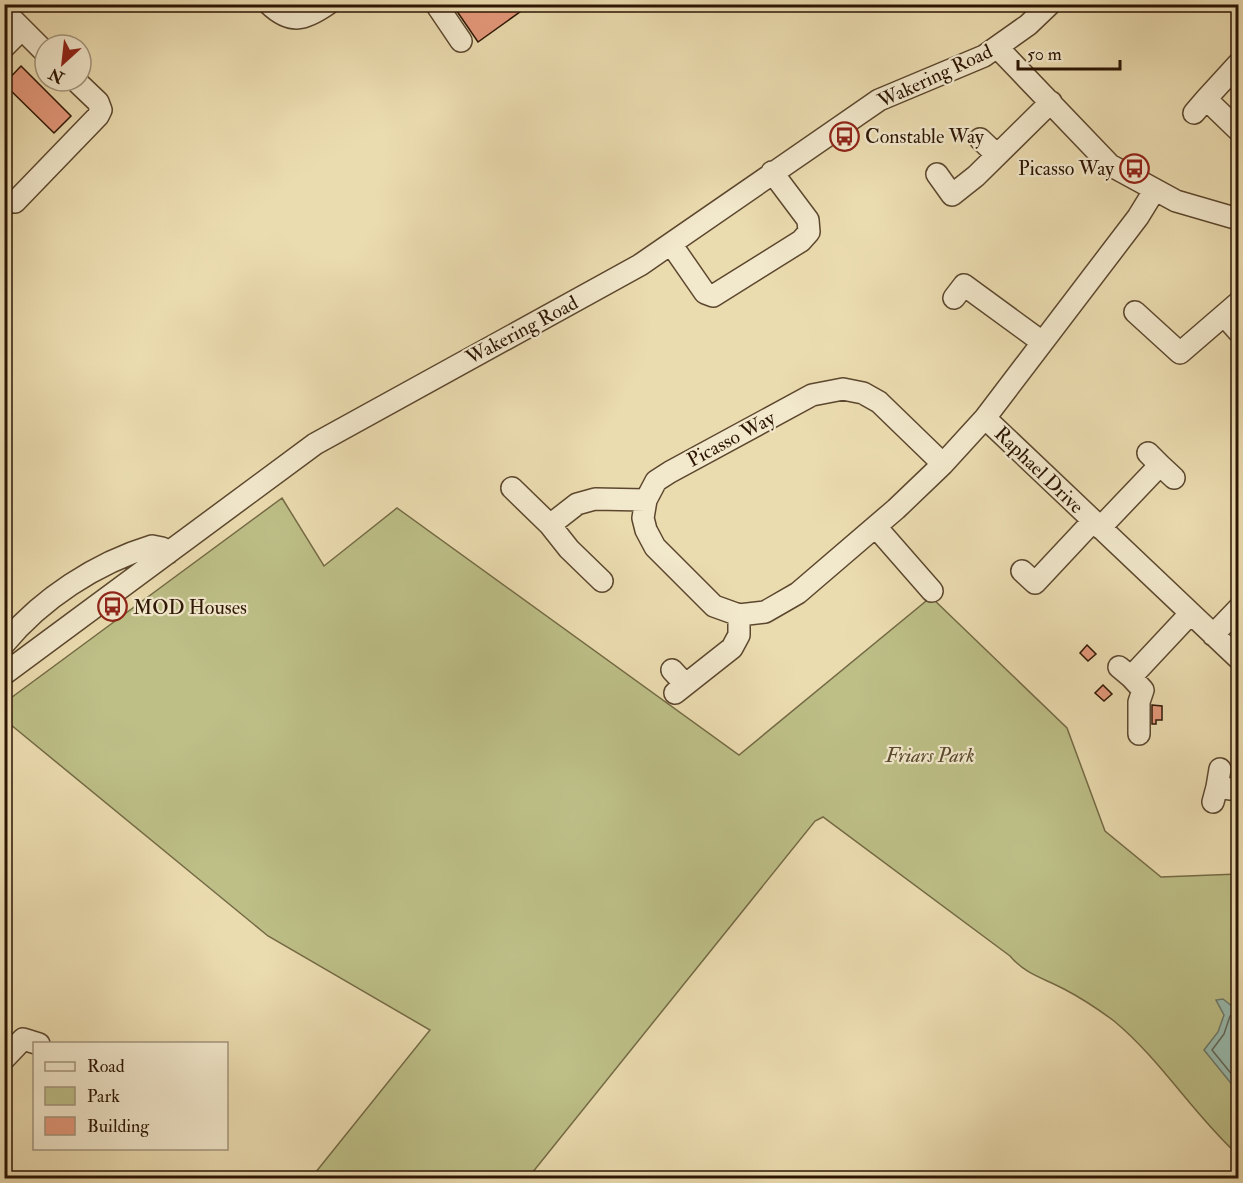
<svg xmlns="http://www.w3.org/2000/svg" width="1243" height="1183" viewBox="0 0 1243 1183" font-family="'IM FELL Double Pica',serif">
<rect width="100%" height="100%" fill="#ebdcb0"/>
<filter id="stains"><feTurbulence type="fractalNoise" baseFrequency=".00333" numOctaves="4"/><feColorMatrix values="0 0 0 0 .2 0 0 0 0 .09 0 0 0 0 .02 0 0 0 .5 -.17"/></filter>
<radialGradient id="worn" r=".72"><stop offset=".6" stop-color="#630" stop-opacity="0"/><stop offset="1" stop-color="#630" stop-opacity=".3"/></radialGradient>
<path fill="#bdbf87" stroke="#746a45" stroke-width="1.5" d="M282 498 324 566 397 508 739 755 931 597 1067 728 1105 831 1161 877 1238 874V1155C1193 1114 1161 1060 1114 1021 1098 1009 1081 998 1064 989 1043 978 1025 974 1010 956L823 817 815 821 528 1178H311L430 1030 268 936 5 720 4 703Z"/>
<path fill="#98bbaf" stroke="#6d796a" stroke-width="1.5" d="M1223 999 1238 1011V1092L1204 1050 1218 1032 1224 1015 1216 1000Z"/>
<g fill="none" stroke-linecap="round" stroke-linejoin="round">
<path stroke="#626859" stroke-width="1.5" d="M1238 1015 1230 1016 1224 1034 1212 1050 1238 1082"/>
</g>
<path fill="#e5997c" stroke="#2c1503" stroke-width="1.5" d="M452 4H531L478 42Z
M21 66 71 116 54 133 4 84Z
M1087 645 1096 654 1088 661 1080 653Z
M1103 685 1112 694 1104 701 1095 693Z
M1152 705 1162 706V720H1156V724H1152Z"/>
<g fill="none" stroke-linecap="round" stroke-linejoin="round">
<defs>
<path id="minor" d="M269 4C291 25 305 20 328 4
M436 4 461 41
M4 11 45 52
M4 47 22 29
M997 47 1110 165 1176 201 1238 219
M1238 64 1206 99 1238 130
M1194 113 1206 99
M980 139 997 155
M937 174 952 195 976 176 1051 102
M15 202 98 116 101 110 98 102 76 81
M671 244 705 293 713 296 801 241 809 232 808 220 772 172
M954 298 964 285 1042 342
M1135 312 1180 353 1238 303
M1224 315 1238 331
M985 418 1238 658
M1160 465 1174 478
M512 488 550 525 577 504 595 499 646 500 643 518 646 530 655 547 714 606 739 615
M646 500 656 481 670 472 812 395 843 389 863 393 879 402 943 464
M550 525 569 549 602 581
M876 527 932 591
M1100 528 1160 465 1148 453
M1022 571 1035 583 1093 521
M1213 635 1238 609
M4 644C41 599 96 563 152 546L162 548 168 553
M1119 667 1131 677 1190 614
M672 670 685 684
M4 674 315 444 640 265 879 100 984 56 1028 25 1050 4
M1131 677 1143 690 1139 702V734
M675 693 732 648 739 635V615L765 612 798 593 896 509 943 464 985 418 1138 217 1154 191
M1217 787 1220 769
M1213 802 1217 787 1238 790
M4 1059 23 1039 39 1044"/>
</defs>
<use href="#minor" stroke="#5c472e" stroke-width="24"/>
<use href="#minor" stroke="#f2e8cc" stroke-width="21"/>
</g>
<defs>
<symbol id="bus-ring" viewBox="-11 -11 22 22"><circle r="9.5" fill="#f2e8cc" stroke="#8f2418" stroke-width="1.5"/><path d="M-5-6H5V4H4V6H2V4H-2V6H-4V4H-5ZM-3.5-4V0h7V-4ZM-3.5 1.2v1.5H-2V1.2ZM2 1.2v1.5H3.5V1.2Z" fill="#8f2418"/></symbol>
</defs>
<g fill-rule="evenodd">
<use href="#bus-ring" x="828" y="120" width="33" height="33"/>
<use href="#bus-ring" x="1118" y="152" width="33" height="33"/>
<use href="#bus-ring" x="96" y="590" width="33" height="33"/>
</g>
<g text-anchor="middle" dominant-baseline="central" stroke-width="4.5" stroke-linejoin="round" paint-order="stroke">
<g font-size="20" fill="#2c1503" stroke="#f2e8cc">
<text transform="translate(935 76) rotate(-25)">Wakering Road</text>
<text transform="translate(522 330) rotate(-28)">Wakering Road</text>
<text transform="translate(731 439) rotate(-28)">Picasso Way</text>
<text transform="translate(1039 470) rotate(44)">Raphael Drive</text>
</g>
<g font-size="20" fill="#2c1503" stroke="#f2e8cc" text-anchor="start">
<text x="865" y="136">Constable Way</text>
<text x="1114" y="168" text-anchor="end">Picasso Way</text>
<text x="133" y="607">MOD Houses</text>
</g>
<g font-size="20" font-style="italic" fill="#58482b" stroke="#f2e8cc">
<text x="930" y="755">Friars Park</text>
</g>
</g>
<rect width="1243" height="1183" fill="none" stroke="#ebdcb0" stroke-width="24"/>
<rect x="6" y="6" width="1231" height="1171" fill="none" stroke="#2c1503" stroke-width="3"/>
<rect x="12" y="12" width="1219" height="1159" fill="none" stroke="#2c1503" stroke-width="1.5"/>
<rect x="33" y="1042" width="195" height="108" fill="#f2e8cc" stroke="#a3947c" stroke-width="1.5"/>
<rect x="45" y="1062" width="30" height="9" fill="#f2e8cc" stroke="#a3947c" stroke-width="1.5"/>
<text x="87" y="1072" font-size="18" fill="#2c1503">Road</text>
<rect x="45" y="1087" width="30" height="18" fill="#bdbf87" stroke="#a3947c" stroke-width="1.5"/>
<text x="87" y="1102" font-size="18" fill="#2c1503">Park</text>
<rect x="45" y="1117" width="30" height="18" fill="#e5997c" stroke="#a3947c" stroke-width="1.5"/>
<text x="87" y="1132" font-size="18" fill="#2c1503">Building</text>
<g transform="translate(63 63) rotate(207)"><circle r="28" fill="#f2e8cc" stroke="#a3947c" stroke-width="1.5"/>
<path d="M0-4.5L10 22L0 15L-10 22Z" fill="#8f2418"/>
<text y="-9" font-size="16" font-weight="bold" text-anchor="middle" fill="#2c1503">N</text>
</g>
<path d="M1018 60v9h102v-9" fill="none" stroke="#2c1503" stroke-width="3"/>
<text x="1027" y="60" font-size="18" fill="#2c1503" stroke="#f2e8cc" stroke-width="4.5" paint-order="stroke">50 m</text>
<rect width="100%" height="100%" filter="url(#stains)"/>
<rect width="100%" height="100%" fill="url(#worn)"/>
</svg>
